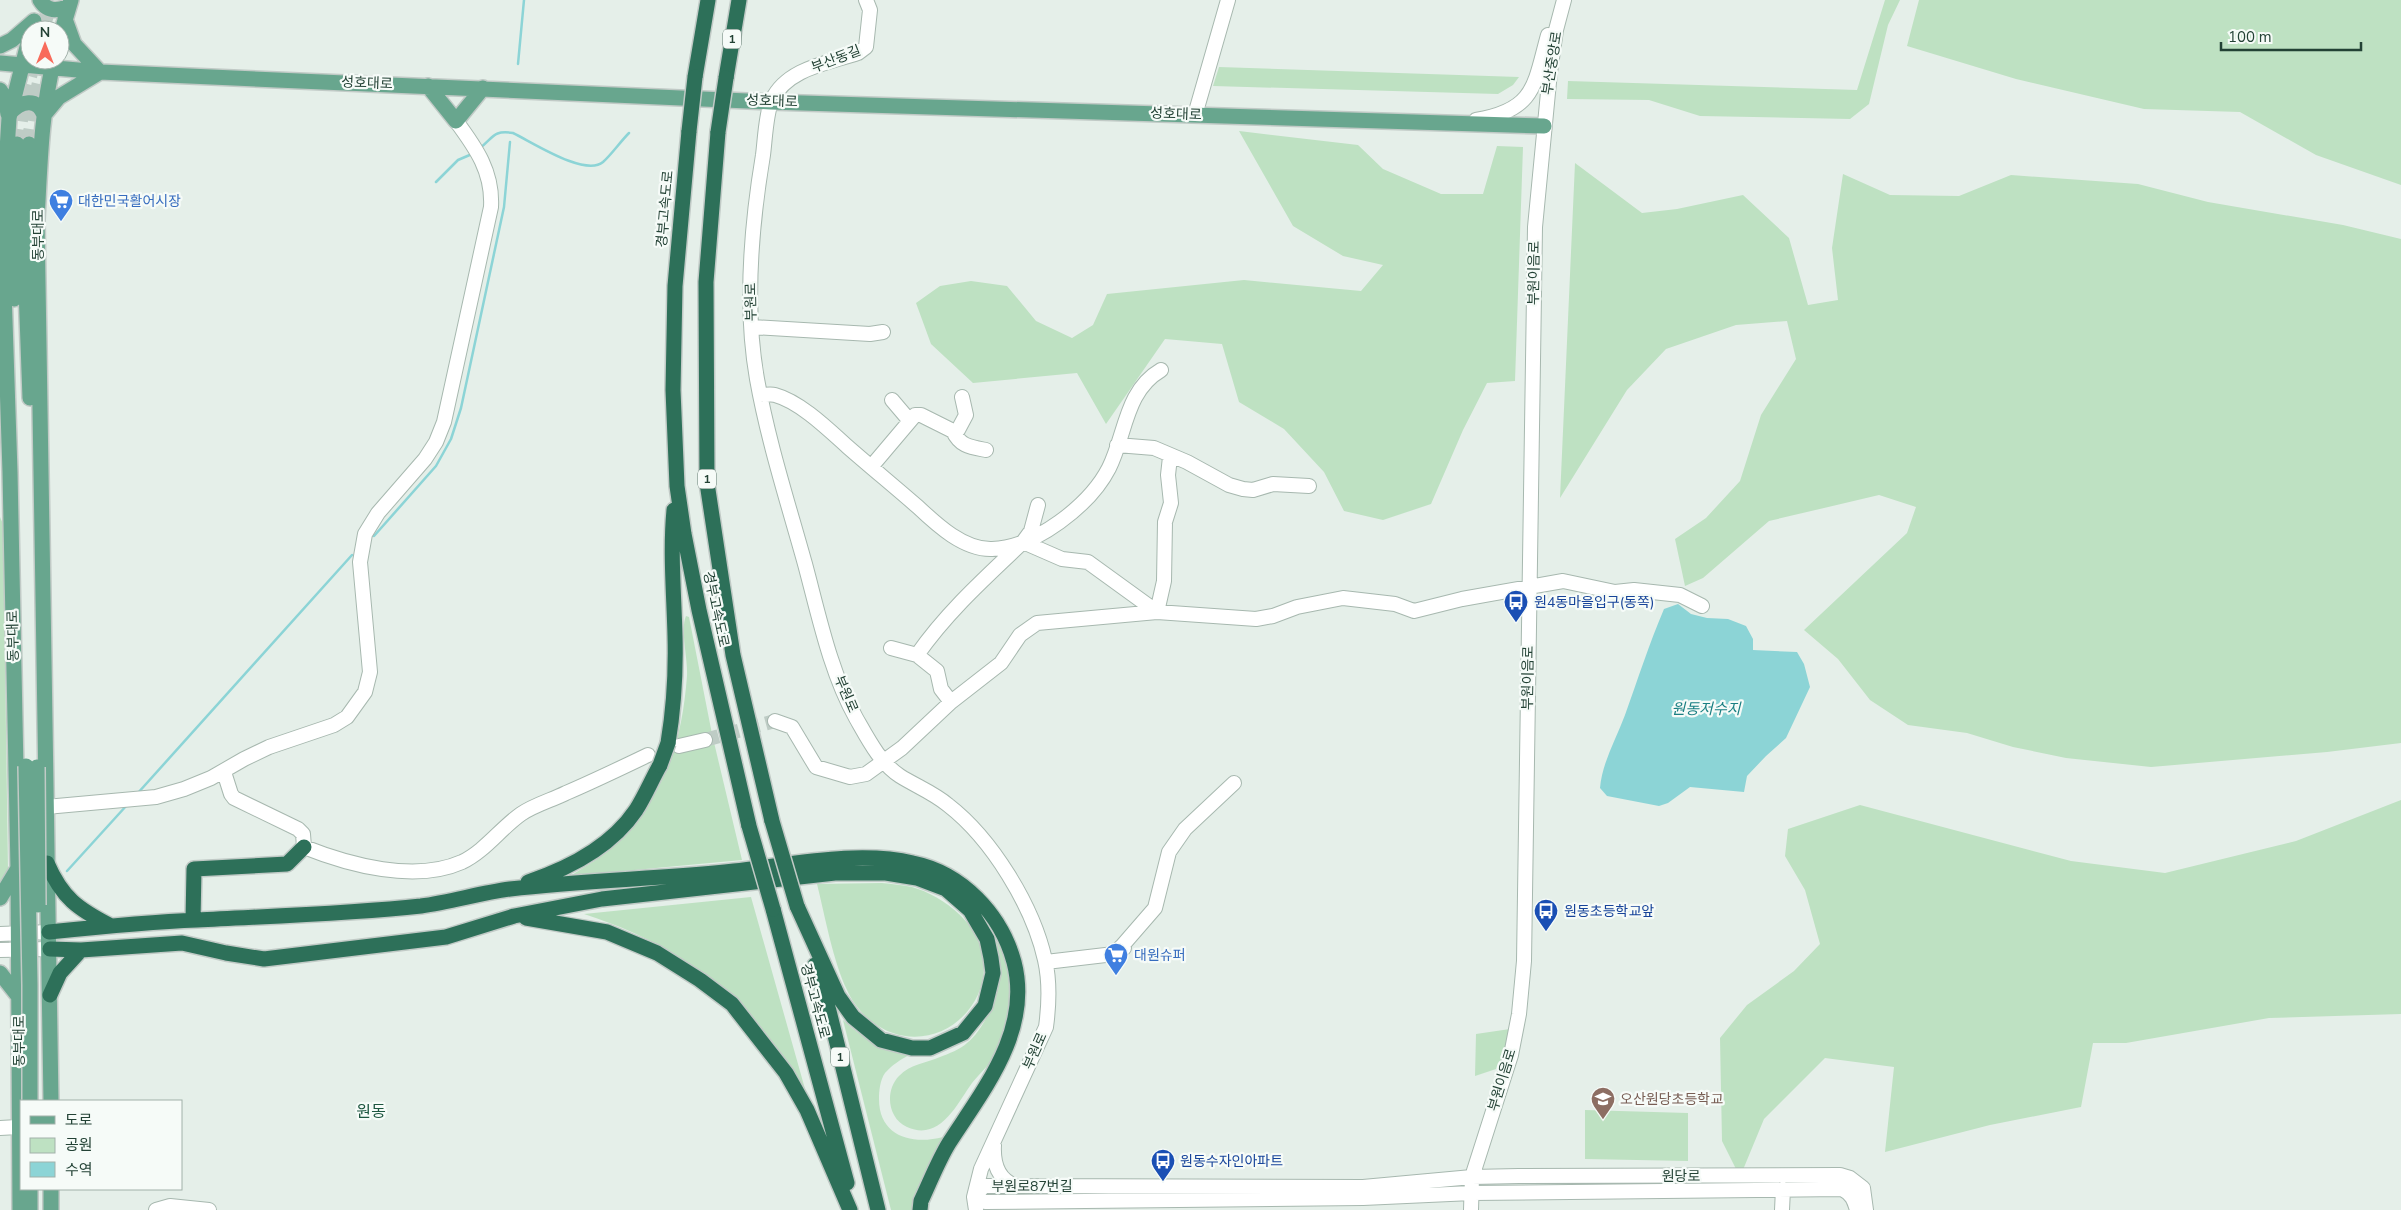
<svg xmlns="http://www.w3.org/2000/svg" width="2401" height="1210" viewBox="0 0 2401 1210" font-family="'Nunito Sans','Noto Sans KR',sans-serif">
<rect width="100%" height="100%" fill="#e5efe9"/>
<path fill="#bee1c2" d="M1885 0H1900L1888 25 1869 104 1850 119 1700 116 1649 100 1567 99 1568 81 1857 90Z
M1919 0H2401V185L2316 155 2240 112 2144 109 2016 79 1907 46Z
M1219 67 1519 77 1513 85 1498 94 1213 86Z
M1239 131 1358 145 1383 169 1441 194H1483L1497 146 1523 147 1515 381 1487 383 1463 430 1431 504 1383 520 1344 511 1324 472 1284 429 1239 402 1222 344 1165 339 1106 424 1077 373 973 383 931 344 916 303 940 286 971 281 1007 286 1036 321 1072 338 1093 325 1107 294 1244 280 1361 291 1383 265 1343 256 1293 226Z
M1575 163 1642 213 1677 209 1743 195 1789 238 1808 305 1838 300 1832 248 1843 174 1890 195 1959 196 2011 175 2138 184 2208 202 2343 225 2401 239V743L2327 752 2151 767 2066 758 2013 747 1967 733 1908 725 1870 700 1838 659 1804 630 1907 533 1916 507 1879 495 1769 521 1703 578 1685 586 1675 539 1706 518 1740 481 1761 415 1796 359 1787 321 1736 325 1666 349 1627 390 1560 498Z
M0 517 3 524 8 869 0 884Z
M686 616 689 617 712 734 742 860 570 876C586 866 606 855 619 841 666 791 682 742 687 676 688 659 680 630 686 616Z
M2401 800V1014L2269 1018 2126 1043H2093L2081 1107 1990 1125 1885 1152 1894 1067 1825 1058 1764 1119 1740 1177 1722 1141 1720 1038 1747 1005 1794 971 1820 944 1805 890 1785 856 1788 829 1860 805 2071 861 2165 873 2296 841Z
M882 883C892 884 903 885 912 887 944 896 983 926 984 963 986 1011 939 1049 893 1033 874 1027 855 1009 847 990 833 961 825 916 817 884Z
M751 897 807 1096C752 1001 689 948 584 914Z
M995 942 1000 943C1009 963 1014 984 1010 1006 1007 1020 1003 1036 998 1050 993 1062 980 1073 972 1083 957 1104 940 1142 907 1127 887 1118 885 1090 899 1076 910 1064 927 1063 940 1057 948 1054 961 1049 967 1043 984 1029 996 1001 999 979 1001 968 997 953 995 942Z
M843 1020C863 1039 883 1049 909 1055 900 1060 892 1065 885 1073 880 1080 879 1091 879 1099 879 1137 913 1145 943 1137L918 1187 913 1210H891Z
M1510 1029 1506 1053 1496 1069 1475 1076 1476 1034Z
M1585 1110 1688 1113V1161L1585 1159Z"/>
<path fill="#8cd4d6" d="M1678 604 1691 614 1707 618 1728 619 1746 626 1753 639V650L1797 652 1804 664 1810 687 1786 738 1766 756 1747 776 1744 792 1690 787 1668 803 1659 806 1607 796 1600 788C1602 763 1616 739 1625 715 1638 679 1649 644 1664 609Z"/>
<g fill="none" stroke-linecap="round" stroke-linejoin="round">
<path stroke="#8cd4d6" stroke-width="2.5" d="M518 64 524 0
M480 148C494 137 493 130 513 133 532 142 585 177 603 162 612 154 620 142 629 133
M436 182 458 160 472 154
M374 536 436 466 451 439 461 408 504 207 510 142
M137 794 352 555
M67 871 127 805"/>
<path stroke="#beccc5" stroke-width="14" stroke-dasharray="14 7" stroke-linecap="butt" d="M705 740 775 721"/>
<path stroke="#beccc5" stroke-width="15" stroke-dasharray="15 8" stroke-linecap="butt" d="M42 30 51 0
M17 144 24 97 34 60
M29 144 35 101 45 60"/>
<defs>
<path id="minor" d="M866 0 870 10 866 47 858 53C829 63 787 68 772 100 766 112 765 140 763 155 751 227 744 306 757 379 768 441 788 503 805 564 819 616 830 671 856 718 868 739 880 763 900 776 916 786 934 793 948 805 992 839 1033 906 1045 960 1050 982 1049 1005 1046 1027L981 1169 974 1197 976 1210
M1195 115 1228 0
M1476 120C1535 110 1534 86 1548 35
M752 327 870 334 883 332
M760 395C765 395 771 394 775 395 801 402 830 431 849 448 872 468 895 487 918 507 937 525 964 550 992 549 1035 548 1090 505 1109 468 1126 434 1125 391 1161 370
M892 400 909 420
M953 431C960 446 970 447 986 450
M1117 445 1154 448 1187 462 1229 485 1243 489 1253 490 1273 484 1309 486
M871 467 915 415H921L953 431 958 430 966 415 962 397
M1023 542 1062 559 1088 562 1157 612 1164 581 1165 522 1171 503 1168 475 1170 457
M891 648 917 655 937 671 941 689 951 702
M917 655C947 612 985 578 1023 542L1031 531 1038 505
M775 721 792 727 816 767 850 777 866 774 902 748 951 702 1001 663 1020 635 1037 623 1157 612 1256 619 1273 616 1297 607 1343 598 1395 604 1414 611 1462 599 1563 581 1615 592 1634 590 1680 595 1702 606
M679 746 705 740
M224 772 231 794 234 798 298 829 303 834 304 847C349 865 415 883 462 862 485 851 501 828 521 814 534 805 552 800 566 793 594 781 621 768 648 755
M46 807 156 797 184 789 211 778 244 759 269 747 334 725 347 717 365 692 370 672 360 562 365 534 378 513 425 459 436 442 444 422 491 207C493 172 476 148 456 121
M0 934 49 932
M1122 946 1155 908 1169 852 1185 829 1234 783
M0 950 50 949
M1046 962 1114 954 1122 946 1124 948
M0 1128 18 1127
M994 1145C993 1163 998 1180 1016 1186
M974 1197 984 1186 1363 1187 1472 1177 1519 1176 1840 1175 1850 1178 1863 1188 1866 1210
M974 1197 985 1202 1363 1198 1472 1193 1842 1189C1852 1194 1854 1200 1857 1210
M156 1210 170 1206 209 1210
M1471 1210 1472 1177 1511 1055 1519 1014 1524 961 1535 227 1550 72 1556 30 1564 0
M1782 1210 1783 1189"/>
<path id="major" d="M40 0C47 12 58 11 69 6
M63 27 71 0
M0 46 12 40 34 21
M0 63 100 72 771 102 1544 126
M428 86 456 121 483 88
M0 90 5 98 8 114
M10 113C21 101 37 97 44 115L59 97 100 72 74 44 65 19
M29 144 24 234 30 398
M14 299 13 206 17 144
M0 898 17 870
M0 973 19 997
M51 1101 37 220C40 166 41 112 54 60
M20 1210 18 869 10 472 2 230 9 118 30 35
M30 1210V1189
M51 1210V1189"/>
<path id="highway" d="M695 77 708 0
M726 78 739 0
M689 131 675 286 673 390 677 486 684 534 699 610 749 826
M718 132 706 282 707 483 733 655 772 821
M668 743C674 707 676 672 675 636 674 594 670 552 674 510
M47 863C62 898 78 909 111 926
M528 882C570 868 611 847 636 810 645 796 652 779 660 765
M773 909 847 1183
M526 918 607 932 657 953 700 980 732 1004 786 1073 807 1110 850 1210
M193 920 194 869 287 864 304 847
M49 932C98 927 147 922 197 920 272 916 347 914 421 906 451 902 480 893 510 889 584 880 660 879 734 871 791 865 857 850 913 863 962 873 1001 914 1014 962 1032 1031 983 1090 949 1143 938 1161 930 1182 921 1201L920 1210
M50 949 81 950 182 943 226 953 264 959 446 937 514 916 602 899 835 873H886L917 878 946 889 970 910 987 939 991 958 993 973 985 1006 963 1033 930 1048H912L881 1040 853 1017 838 996 797 906
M815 965 829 1011 878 1210
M50 995 60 973 81 950"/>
</defs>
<use href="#minor" stroke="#a7b8af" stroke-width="16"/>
<use href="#major" stroke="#c1cac6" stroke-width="18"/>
<use href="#highway" stroke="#c1cac6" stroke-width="18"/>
<use href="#minor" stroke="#fff" stroke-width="14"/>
<use href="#major" stroke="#68a68e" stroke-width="15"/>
<use href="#highway" stroke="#2d7059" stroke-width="15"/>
<defs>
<path id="major-bridge" d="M26 766 30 985V1101
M37 767 38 905"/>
<path id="highway-bridge" d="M689 131 695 77
M718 132 726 78
M660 765 668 743
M772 821 797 906
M749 826 773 909"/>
</defs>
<use href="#major-bridge" stroke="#c1cac6" stroke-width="18" stroke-linecap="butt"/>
<use href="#highway-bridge" stroke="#c1cac6" stroke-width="18" stroke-linecap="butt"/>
<use href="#major-bridge" stroke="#68a68e" stroke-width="15"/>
<use href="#highway-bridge" stroke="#2d7059" stroke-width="15"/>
</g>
<defs>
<symbol id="supermarket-pin" viewBox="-11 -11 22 30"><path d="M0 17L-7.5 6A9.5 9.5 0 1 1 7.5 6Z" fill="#3f7fe0" stroke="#f6fbf8"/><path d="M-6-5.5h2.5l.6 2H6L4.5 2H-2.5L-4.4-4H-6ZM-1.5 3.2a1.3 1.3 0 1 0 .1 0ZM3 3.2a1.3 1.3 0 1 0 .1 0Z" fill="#fff"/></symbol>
<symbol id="bus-pin" viewBox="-11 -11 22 30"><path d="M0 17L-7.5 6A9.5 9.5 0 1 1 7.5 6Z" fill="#1a4fb4" stroke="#f6fbf8"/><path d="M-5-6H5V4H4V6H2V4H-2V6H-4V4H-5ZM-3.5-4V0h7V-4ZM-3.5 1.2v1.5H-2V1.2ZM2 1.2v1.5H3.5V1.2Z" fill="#fff"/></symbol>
<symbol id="school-pin" viewBox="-11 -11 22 30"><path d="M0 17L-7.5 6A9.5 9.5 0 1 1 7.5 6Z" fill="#8d6e63" stroke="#f6fbf8"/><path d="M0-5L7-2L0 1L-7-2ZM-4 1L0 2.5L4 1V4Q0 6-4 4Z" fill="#fff"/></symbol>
</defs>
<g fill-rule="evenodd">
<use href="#supermarket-pin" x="47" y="187" width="28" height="38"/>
<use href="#bus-pin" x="1502" y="588" width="28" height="38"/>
<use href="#bus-pin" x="1532" y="897" width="28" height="38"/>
<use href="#supermarket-pin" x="1102" y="941" width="28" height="38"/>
<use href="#school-pin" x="1589" y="1085" width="28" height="38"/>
<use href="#bus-pin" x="1149" y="1147" width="28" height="38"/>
</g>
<g text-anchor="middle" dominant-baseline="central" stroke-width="4.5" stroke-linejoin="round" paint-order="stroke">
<g fill="#f6fbf8" stroke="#627a70" stroke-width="1">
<rect x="723" y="29.5" width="18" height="19" rx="4"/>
<rect x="698" y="469.5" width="18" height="19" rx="4"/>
<rect x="831" y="1047.5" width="18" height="19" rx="4"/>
</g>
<g font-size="12" font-weight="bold" fill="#234235">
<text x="732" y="39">1</text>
<text x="707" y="479">1</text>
<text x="840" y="1057">1</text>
</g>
<g font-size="14" fill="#234235" stroke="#f6fbf8">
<text transform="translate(836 59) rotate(-21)">부산동길</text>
<text transform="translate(1552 63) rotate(-81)">부산중앙로</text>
<text transform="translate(367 83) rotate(2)">성호대로</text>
<text transform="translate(772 101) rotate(2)">성호대로</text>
<text transform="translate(1176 114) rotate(2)">성호대로</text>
<text transform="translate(665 209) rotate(-85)">경부고속도로</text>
<text transform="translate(38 235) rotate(-90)">동부대로</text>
<text transform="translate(1534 273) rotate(-89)">부원이음로</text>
<text transform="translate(751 302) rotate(-91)">부원로</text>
<text transform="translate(716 609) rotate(78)">경부고속도로</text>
<text transform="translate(13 636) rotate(-91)">동부대로</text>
<text transform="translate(1528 678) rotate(-89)">부원이음로</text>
<text transform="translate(846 694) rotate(67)">부원로</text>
<text transform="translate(815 1001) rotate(75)">경부고속도로</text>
<text transform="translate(19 1041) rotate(-90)">동부대로</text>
<text transform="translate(1035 1051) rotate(-66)">부원로</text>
<text transform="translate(1502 1080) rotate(-73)">부원이음로</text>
<text x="1681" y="1176">원당로</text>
<text x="1032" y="1186">부원로87번길</text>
</g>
<g font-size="14" fill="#366cbe" stroke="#f6fbf8" text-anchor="start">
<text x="78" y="201">대한민국활어시장</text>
<text x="1134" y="955">대원슈퍼</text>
</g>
<g font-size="14" fill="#164399" stroke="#f6fbf8" text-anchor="start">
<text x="1534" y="602">원4동마을입구(동쪽)</text>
<text x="1564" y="911">원동초등학교앞</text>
<text x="1180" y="1161">원동수자인아파트</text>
</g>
<g font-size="14" fill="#785e54" stroke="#f6fbf8" text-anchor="start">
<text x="1620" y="1099">오산원당초등학교</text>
</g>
<g font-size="15" font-style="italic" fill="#197f82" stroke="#f6fbf8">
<text x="1706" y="709">원동저수지</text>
</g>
<g font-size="16" fill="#1d5640" stroke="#f6fbf8">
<text x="371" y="1112">원동</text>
</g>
</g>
<rect x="20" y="1100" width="162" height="90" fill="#f6fbf8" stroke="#a2b1aa"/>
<rect x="30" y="1116" width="25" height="8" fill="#68a68e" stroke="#a2b1aa"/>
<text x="65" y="1125" font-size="15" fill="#234235">도로</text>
<rect x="30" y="1138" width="25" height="15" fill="#bee1c2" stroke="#a2b1aa"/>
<text x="65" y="1150" font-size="15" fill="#234235">공원</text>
<rect x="30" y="1162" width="25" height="15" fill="#8cd4d6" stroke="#a2b1aa"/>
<text x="65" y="1175" font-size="15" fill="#234235">수역</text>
<g transform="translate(45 45)"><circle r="24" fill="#f6fbf8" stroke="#a2b1aa"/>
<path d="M0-4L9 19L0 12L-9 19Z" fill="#f86b5b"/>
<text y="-8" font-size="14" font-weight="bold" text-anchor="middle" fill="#234235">N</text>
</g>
<path d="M2221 42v8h140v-8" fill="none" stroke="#234235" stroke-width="2.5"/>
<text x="2228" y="42" font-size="15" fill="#234235" stroke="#f6fbf8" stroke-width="4" paint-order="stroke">100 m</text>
</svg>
